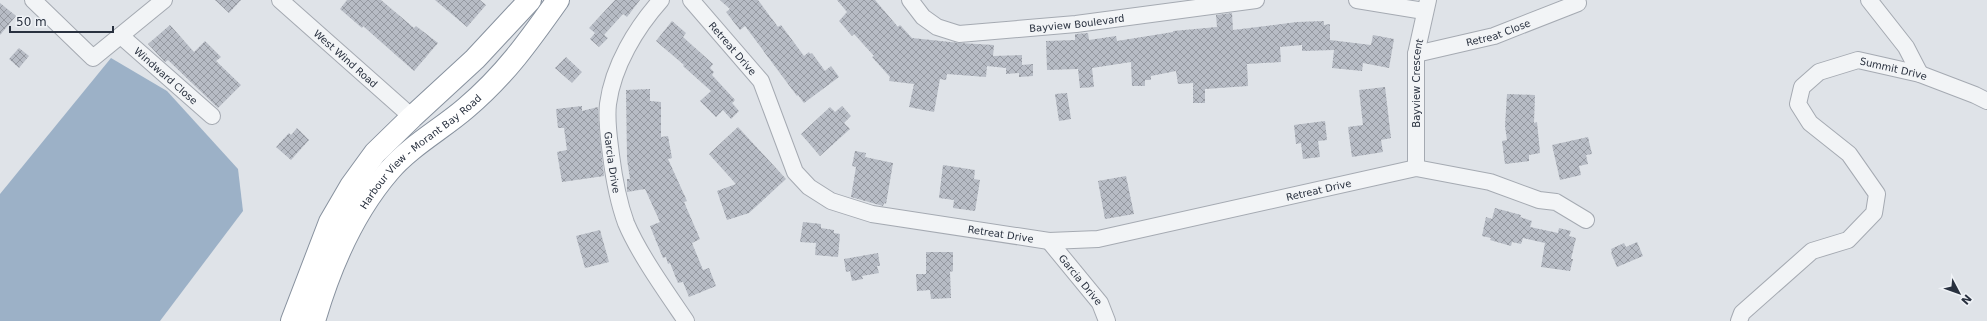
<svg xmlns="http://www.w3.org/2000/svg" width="1987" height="321" viewBox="0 0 1987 321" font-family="'DejaVu Sans',sans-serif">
<defs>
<pattern id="building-cross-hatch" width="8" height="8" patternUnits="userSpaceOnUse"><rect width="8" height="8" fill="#b7bcc5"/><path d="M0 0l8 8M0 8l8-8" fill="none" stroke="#9599a1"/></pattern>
</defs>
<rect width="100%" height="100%" fill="#dfe3e8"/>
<path fill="#9cb1c7" d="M111 58 167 91 238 169 243 211 160 321H0V194Z"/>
<path fill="url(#building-cross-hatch)" d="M215 0H241L229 13Z
M347 0H381L414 28 416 26 438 43 414 71 363 26 362 28 340 9Z
M435 0H480L486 5 467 27Z
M615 0H640L627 17 623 14 604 35 608 38 599 47 590 39 595 33 589 28Z
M720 0H758L778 27 781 25 804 56 809 52 810 54 812 53 825 71 831 66 839 77 804 103 798 95 797 96 745 26 740 30 726 12 730 9Z
M837 0H875L898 27 900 25 912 38 960 43 994 45 993 56 1022 55V65L1033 64V76L1019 77V73L1006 74V68L987 66 986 77 947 74 946 80 940 79 934 112 909 107 914 84 889 81 890 77 872 57 874 56 854 34 852 36 839 21 847 12Z
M0 3 16 16 0 35Z
M1232 13 1233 30 1297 22 1324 21V25L1330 24V40L1371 45 1373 35 1394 39 1389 68 1363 63 1362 71 1332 68 1334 50 1302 51V45L1280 47 1281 62 1247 64 1248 86 1205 89V103H1193V83L1178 84 1176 71 1151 76V80H1145V86H1132L1131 62 1092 68 1094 87 1080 88 1078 69 1047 70 1046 41 1075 40V34L1088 33 1089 40 1116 36 1117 41 1173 32V31L1217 27 1216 15Z
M672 21 686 33 683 37 713 64 710 68 714 72 712 75 735 100 732 103 739 111 731 119 723 110 716 117 700 101 711 91 683 66 684 65 656 41Z
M170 25 194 52 205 41 221 57 216 61 241 85 218 108 168 60 165 62 148 44Z
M19 48 29 56 19 68 9 59Z
M566 57 582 72 572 83 555 68Z
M1385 87 1391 138 1381 140 1383 152 1352 157 1348 127 1363 125 1359 90Z
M650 89V101L661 102V137L668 136 672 158 668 159 687 201 684 202 700 239 692 243 703 270 709 268 716 286 689 297 683 282 678 283 670 263 668 264 666 257 663 258 650 226 660 222 645 189 627 192V179H630L627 159 626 90Z
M1067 93 1071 119 1059 121 1055 94Z
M1507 94 1535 95 1534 123 1537 122 1540 153 1529 155V161L1505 164 1502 141 1507 140 1505 126Z
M582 106V111L598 107 599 130 604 176 562 182 557 152 567 150 564 128H558L556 109Z
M842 106 851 116 844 123 850 129 820 156 801 134 830 107 835 112Z
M1325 121 1327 140 1318 141 1320 157 1303 159 1301 143 1296 144 1294 125Z
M738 127 786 179 749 213 727 220 717 191 736 184 709 154Z
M297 128 309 140 291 160 276 147 289 133 291 135Z
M1588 137 1592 154 1586 155 1588 164 1579 166 1581 175 1560 180 1552 145Z
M855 151 866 153 865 157 893 163 886 204 884 203 883 206 851 197 856 167 852 166Z
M943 165 975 170 974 179 980 180 975 211 953 208 954 200 939 198Z
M1126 176 1134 214 1105 219 1098 181Z
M1495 208 1521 215 1520 217 1532 221 1530 227 1558 233 1559 228 1571 231 1569 236 1576 238 1571 259H1573L1570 271 1541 267 1545 243 1523 238 1521 244 1512 242 1511 246 1490 240 1491 238 1482 236 1486 217 1492 219Z
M803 222 821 224V228L834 230V233L840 234 838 257 815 255 816 243 800 242Z
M600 230 609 262 585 268 576 236Z
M1637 242 1643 256 1617 267 1611 253 1612 252 1611 249 1624 243 1626 247Z
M926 252H953V271L950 272 951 298 931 299 930 290 917 291 916 274H926Z
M878 253 880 266H877L879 273 862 276 863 279 852 281 850 271 846 272 844 259Z"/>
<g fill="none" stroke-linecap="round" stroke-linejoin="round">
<defs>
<g id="minor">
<path d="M33 0 93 58 164 0"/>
<path id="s1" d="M280 0 412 117"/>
<path id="s2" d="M661 0C636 28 613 66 608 104 606 121 609 138 611 155 614 179 618 201 626 223 639 254 667 293 686 321"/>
<path id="s3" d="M691 0 761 81 795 172 809 187 831 201 872 214 1049 241 1098 239 1416 168 1490 182 1539 200 1556 202 1586 220"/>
<path id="s4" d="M910 0 923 17 937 27 959 34 1076 24 1256 0"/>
<path d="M1357 0 1424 11"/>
<path d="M1869 0 1906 47 1920 74"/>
<path id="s5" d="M121 36 212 116"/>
<path id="s6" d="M1416 54 1494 36 1578 3"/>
<path id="s7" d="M1416 168V54L1428 0"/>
<path id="s8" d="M1049 241 1100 303 1107 321"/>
<path id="s9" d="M1739 321 1742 313 1812 251 1848 240 1874 213 1877 194 1849 154 1810 123 1798 104 1802 87 1819 72 1858 60 1920 74 1975 95 1987 101"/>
</g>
<g id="trunk">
<path d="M292 321 330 222 351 186 375 153 412 117 475 59 530 0"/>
<path id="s10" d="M314 321C330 266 352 214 389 171 409 147 443 128 466 108 505 75 529 41 558 0"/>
</g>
</defs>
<use href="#minor" stroke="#a5aab2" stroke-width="18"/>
<use href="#trunk" stroke="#87919e" stroke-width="24"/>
<use href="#minor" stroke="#f2f4f6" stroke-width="16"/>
<use href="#trunk" stroke="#fff" stroke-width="22"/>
</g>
<g text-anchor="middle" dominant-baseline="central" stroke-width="4" stroke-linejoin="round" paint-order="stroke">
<g font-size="10" fill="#29313f" stroke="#eff2f6">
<text stroke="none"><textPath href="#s4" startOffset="180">Bayview Boulevard</textPath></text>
<text stroke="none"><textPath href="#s6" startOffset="85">Retreat Close</textPath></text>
<text stroke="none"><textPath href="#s3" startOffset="64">Retreat Drive</textPath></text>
<text stroke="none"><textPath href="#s1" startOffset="88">West Wind Road</textPath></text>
<text stroke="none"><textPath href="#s9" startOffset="435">Summit Drive</textPath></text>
<text stroke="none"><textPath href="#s5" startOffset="60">Windward Close</textPath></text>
<text stroke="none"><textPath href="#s7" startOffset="85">Bayview Crescent</textPath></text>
<text stroke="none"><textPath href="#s10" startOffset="205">Harbour View - Morant Bay Road</textPath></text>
<text stroke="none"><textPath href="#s2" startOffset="177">Garcia Drive</textPath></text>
<text stroke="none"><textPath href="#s3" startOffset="748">Retreat Drive</textPath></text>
<text stroke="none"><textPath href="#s3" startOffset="424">Retreat Drive</textPath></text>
<text stroke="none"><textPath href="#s8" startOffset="50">Garcia Drive</textPath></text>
</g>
</g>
<g transform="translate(1959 293) rotate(131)" stroke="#eff2f6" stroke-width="3" paint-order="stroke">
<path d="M0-3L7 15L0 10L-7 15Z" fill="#29313f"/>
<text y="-6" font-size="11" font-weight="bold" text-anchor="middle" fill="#29313f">N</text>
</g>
<path d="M10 26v6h103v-6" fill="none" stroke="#29313f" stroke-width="2"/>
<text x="16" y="26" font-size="12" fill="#29313f" stroke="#eff2f6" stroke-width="3" paint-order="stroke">50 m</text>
</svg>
